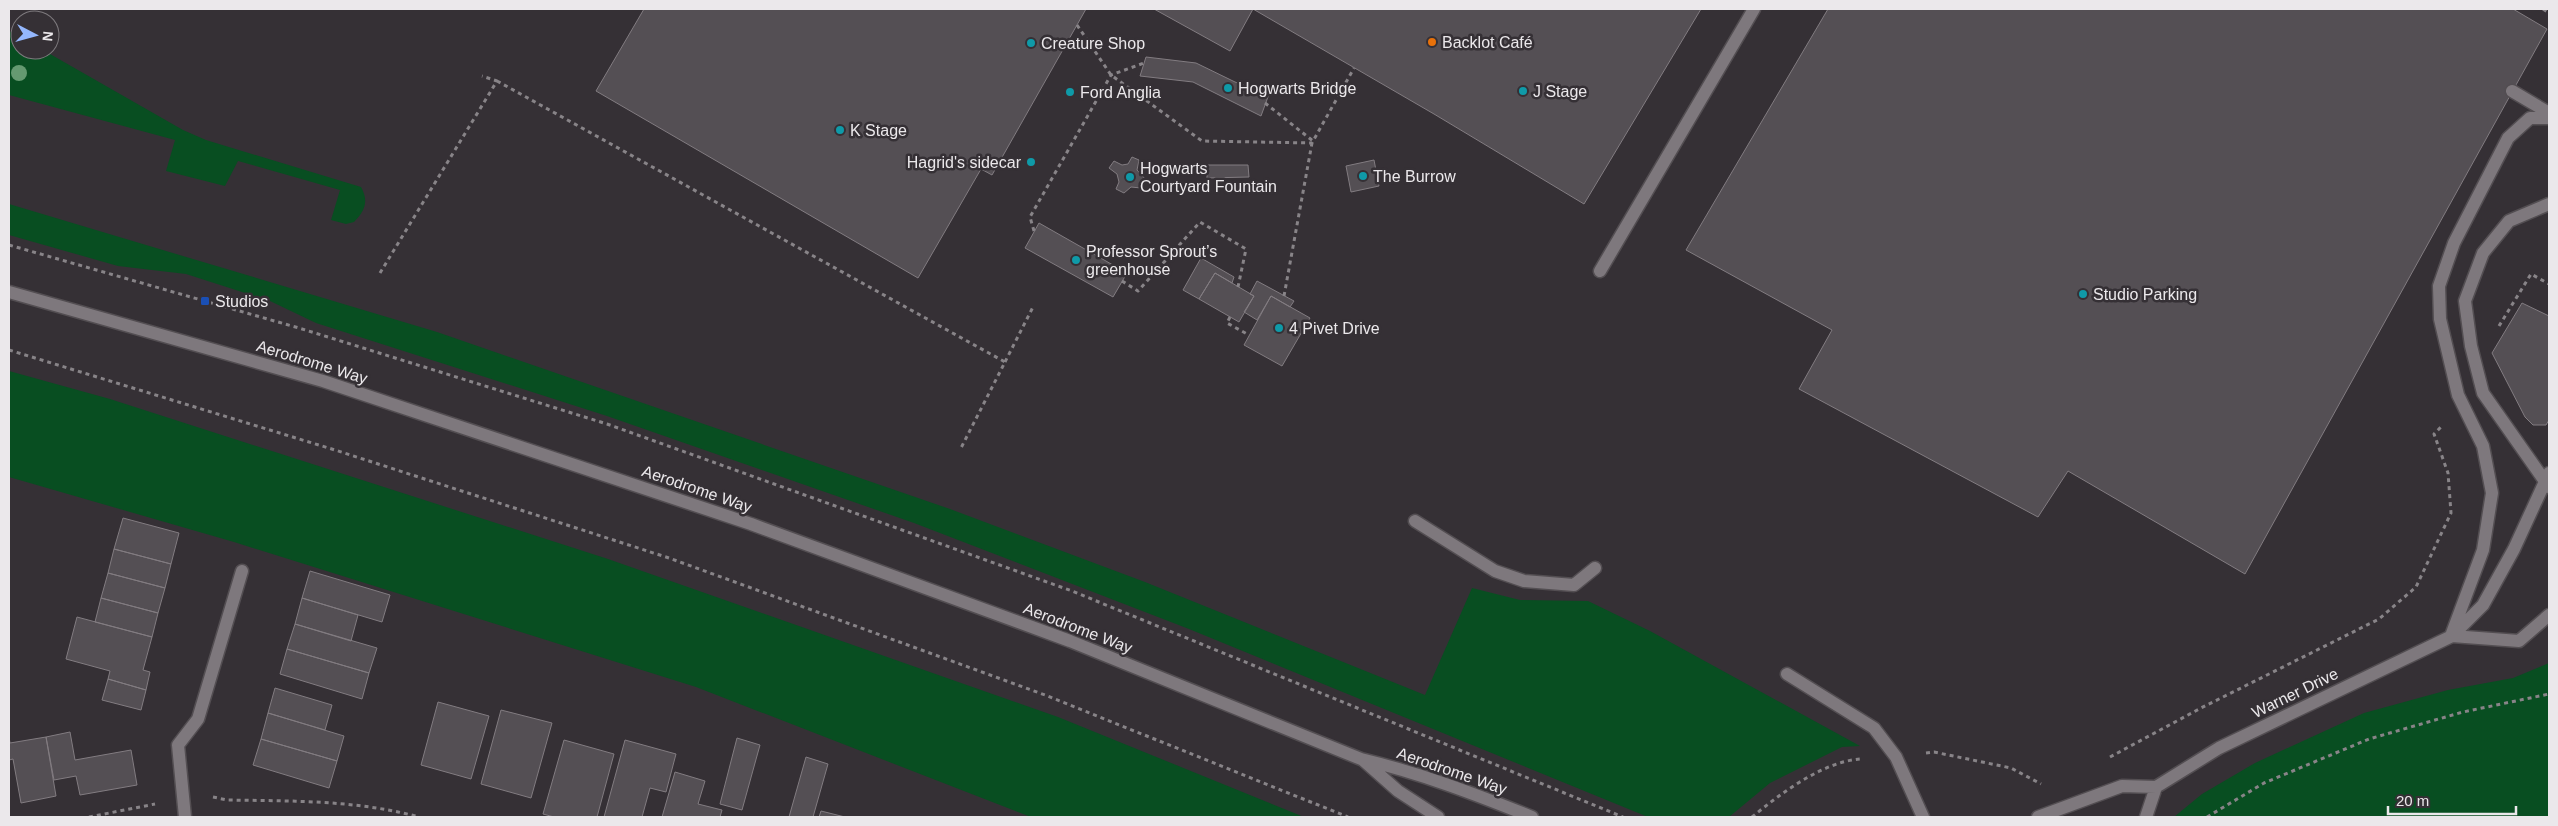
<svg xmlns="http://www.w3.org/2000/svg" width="2558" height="826" viewBox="0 0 2558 826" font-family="Helvetica,sans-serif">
<rect width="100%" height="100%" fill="#353035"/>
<path fill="#084e21" d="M9 31 20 37V50H43L183 130 206 140 361 187C369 201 365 211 354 222L346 224 331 220 340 190 238 161 225 186 166 171 175 140 9 95Z
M9 204 437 332 950 509 1145 582 1425 695 1472 588 1520 600 1588 601 1650 631 1860 746 1842 747 1770 783 1729 817H1648L1189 629 914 523 607 416 316 323 270 301 186 274 118 266 9 235Z
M9 371 110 399 608 559 1058 717 1304 817H1031L696 687 234 542 9 477Z
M2549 663V817H2174L2202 794 2255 763 2364 713 2448 690 2513 678Z"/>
<path fill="#544f54" stroke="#827c81" d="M644 9H1086L992 175 981 169 918 278 596 91Z
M1154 9H1253L1230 51Z
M1253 9H1701L1584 204 1434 114Z
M1828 9H2513L2547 29 2245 574 2068 471 2038 517 1799 389 1832 330 1686 250Z
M1146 57 1196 63 1235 82 1269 94 1261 116 1193 82 1140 76Z
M1132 157 1139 160 1137 170 1146 180 1141 188 1131 187 1124 193 1116 189 1119 182 1117 174 1109 168 1114 161 1122 165 1128 164Z
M1374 160 1379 186 1351 192 1346 166Z
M1207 165H1248L1249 177 1207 178Z
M1039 223 1127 273 1113 297 1025 248Z
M1201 258 1234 277 1232 283 1215 273 1199 299 1183 290Z
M1215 273 1254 296 1239 322 1199 299Z
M1257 281 1294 301 1290 307 1271 296 1257 320 1244 312 1254 296 1250 294Z
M1271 296 1310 318 1282 366 1244 345Z
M2522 303 2549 316V420L2546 425H2533L2525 417 2492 353Z
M123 518 179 533 171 564 114 549Z
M114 549 171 564 165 588 108 573Z
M310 571 390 595 382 622 302 598Z
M108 573 165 588 158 613 101 598Z
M101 598 158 613 152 637 95 622Z
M302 598 358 615 351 641 295 624Z
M77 617 152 637 143 670 150 672 146 690 108 679 110 671 66 659Z
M295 624 377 648 369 673 287 649Z
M287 649 369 673 362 699 280 674Z
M108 679 146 690 141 710 102 700Z
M275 688 332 705 325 730 268 713Z
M438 702 489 716 471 779 421 765Z
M501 710 552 723 531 798 481 784Z
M268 713 344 736 337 761 261 739Z
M70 732 75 760 131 750 137 785 80 795 76 776 54 780 46 737Z
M9 737 10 743 46 737 56 796 21 803 13 759 9 760Z
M737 738 760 745 742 810 720 804Z
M261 739 337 761 329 788 253 765Z
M564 740 614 754 597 817H554L543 814Z
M625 740 676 754 666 792 650 788 642 817H604Z
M806 757 828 764 813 817H789Z
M675 772 705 781 698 804 722 810 720 817H662Z
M821 811 845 817H819Z"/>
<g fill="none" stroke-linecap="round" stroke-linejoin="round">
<defs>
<path id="service" d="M2512 91 2549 113
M1600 271 1754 9
M2549 487 2483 393 2471 346 2465 301 2483 253 2509 221 2549 204
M1415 521 1495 571 1524 581 1574 585 1595 568
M2452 633 2483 550 2492 493 2483 446 2458 395 2440 319 2439 286 2454 243 2508 138 2530 118H2549
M2452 636 2519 641 2549 615
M1787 674 1874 728 1896 757 1923 817
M185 817 178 745 198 719 242 571
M2038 817 2122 786 2156 787 2219 748 2452 636 2483 605 2514 549 2549 473
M2146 817 2156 787"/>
<path id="tertiary" d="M9 292 323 381 751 524 1070 641 1361 759C1420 773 1475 794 1532 817
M1363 760 1398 791 1438 817"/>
</defs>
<use href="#service" stroke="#534e52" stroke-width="15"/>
<use href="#tertiary" stroke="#534e52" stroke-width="15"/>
<path stroke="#888488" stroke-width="3" stroke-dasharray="4 4" stroke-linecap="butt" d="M2543 9 2549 13
M1077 25 1111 75 1202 141 1312 143 1354 68
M497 81 1005 362 961 448
M1265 103 1313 141
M1034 231 1030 217 1111 75 1144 63
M9 245 299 328 607 424 1072 591 1623 817
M380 273 497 81 482 76
M1122 281 1138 291 1200 222 1246 249 1238 287
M1284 296 1312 143
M1230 317 1227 323 1249 335
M2499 326 2531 274 2549 284
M9 350 335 450 669 558 1045 695 1348 817
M1005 362 1034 305
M1926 753 1934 752 2011 768 2041 784
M2110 757 2201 708 2379 619 2416 587 2451 513 2448 473 2434 434 2442 426
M213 797 227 800C291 801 357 800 419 817
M89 817 155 804
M1752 817C1780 794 1822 762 1860 759
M2207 817 2264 783 2369 739 2463 712 2549 694"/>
<use href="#service" stroke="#7e787d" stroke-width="12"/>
<use href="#tertiary" stroke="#7e787d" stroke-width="12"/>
</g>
<circle fill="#659a71" cx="19" cy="73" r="8"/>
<circle fill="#e8710a" stroke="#353035" stroke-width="2" cx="1432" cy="42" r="5"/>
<g fill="#0f9aa8" stroke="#353035" stroke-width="2">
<circle cx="1031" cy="43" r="5"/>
<circle cx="1228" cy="88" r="5"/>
<circle cx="1523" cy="91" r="5"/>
<circle cx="1070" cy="92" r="5"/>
<circle cx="840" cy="130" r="5"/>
<circle cx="1031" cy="162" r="5"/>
<circle cx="1363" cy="176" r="5"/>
<circle cx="1130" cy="177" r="5"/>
<circle cx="1076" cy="260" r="5"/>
<circle cx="2083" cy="294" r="5"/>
<circle cx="1279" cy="328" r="5"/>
</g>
<rect fill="#1a4fb4" stroke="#353035" stroke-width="2" x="200" y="296" width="10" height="10" rx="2.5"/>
<g text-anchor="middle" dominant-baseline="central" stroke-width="5" stroke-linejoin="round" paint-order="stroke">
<g font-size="16" fill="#ebe8eb" stroke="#353035" text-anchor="start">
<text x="1442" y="42">Backlot Café</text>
<text x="1041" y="43">Creature Shop</text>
<text x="1238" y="88">Hogwarts Bridge</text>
<text x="1533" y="91">J Stage</text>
<text x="1080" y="92">Ford Anglia</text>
<text x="850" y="130">K Stage</text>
<text x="1021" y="162" text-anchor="end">Hagrid's sidecar</text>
<text x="1140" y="168">Hogwarts<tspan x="1140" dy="18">Courtyard Fountain</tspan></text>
<text x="1373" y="176">The Burrow</text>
<text x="1086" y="251">Professor Sprout’s<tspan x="1086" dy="18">greenhouse</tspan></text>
<text x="2093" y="294">Studio Parking</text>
<text x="215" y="301">Studios</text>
<text x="1289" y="328">4 Pivet Drive</text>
</g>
<g font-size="16" fill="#ebe8eb" stroke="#353035">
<text transform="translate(312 362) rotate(17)">Aerodrome Way</text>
<text transform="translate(697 489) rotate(19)">Aerodrome Way</text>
<text transform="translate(1078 628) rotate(21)">Aerodrome Way</text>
<text transform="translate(2295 693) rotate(-26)">Warner Drive</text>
<text transform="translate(1452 771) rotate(19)">Aerodrome Way</text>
</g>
</g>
<rect width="2558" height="826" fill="none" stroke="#ebe8eb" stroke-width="20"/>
<g transform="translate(35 35) rotate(96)"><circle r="24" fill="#353035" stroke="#7e7a7e"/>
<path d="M0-4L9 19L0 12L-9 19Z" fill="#94b7fd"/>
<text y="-8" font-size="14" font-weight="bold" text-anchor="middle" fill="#ebe8eb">N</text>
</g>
<path d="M2388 806v8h128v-8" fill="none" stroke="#ebe8eb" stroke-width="2.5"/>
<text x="2396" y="806" font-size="15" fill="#ebe8eb" stroke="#353035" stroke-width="4" paint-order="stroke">20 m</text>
</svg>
